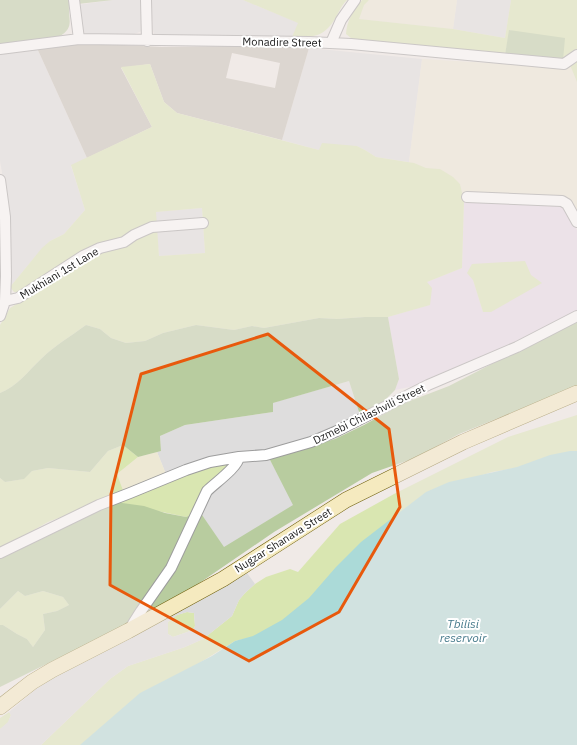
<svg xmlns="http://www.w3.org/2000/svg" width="577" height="745" viewBox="0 0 577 745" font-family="'IBM Plex Sans',sans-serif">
<rect width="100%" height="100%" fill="#f0eae7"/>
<path fill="#dedddd" d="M113 0H143L142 31 129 36 88 35 83 32 80 27 77 5Z
M151 0H243L299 23 292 37 158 38 154 34 153 30Z
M457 0H511L505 38 453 29Z
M37 48 87 158 71 166 85 210 64 234 50 241 34 258 10 287 3 178 0 161V54Z
M309 48 422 59 409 162 376 157 365 150 357 146H344L319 150 282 140Z
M202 208 205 253 159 256 155 212Z
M349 381 360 415 312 437 258 453 166 474 157 452 161 451 160 436 185 425 273 412 272 403Z
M269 458 294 505 224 548 200 512 216 484 242 463Z"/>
<path fill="#e7d9e8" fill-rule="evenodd" d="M464 201 562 204 577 230V311L522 341 419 385 395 390 399 379 388 317 429 305 427 282 462 268ZM473 280 491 312H483Z"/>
<path fill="#c4bfb3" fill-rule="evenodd" d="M83 43 162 47 249 46 309 48 282 140 177 113 164 102 150 64 121 68 152 127 87 158 37 48ZM232 53 280 63 275 88 226 78Z"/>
<path fill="#ede8d4" d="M369 0H457L453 29 358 19 364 4Z
M422 59 557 67 570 65 577 82V216L562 204 464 201 460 184 440 169 426 168 409 162Z
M157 452 166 474 124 493 117 474 138 457Z"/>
<path fill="#d9e6b1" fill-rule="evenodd" d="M243 0H347C341 6 339 12 335 19 323 38 313 37 292 37L298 23Z
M362 0H369L364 5 359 19 453 29 505 38 511 0H577V51L563 60 510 30 505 55 356 42 346 34C347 20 353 11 362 0Z
M577 60V82L570 65Z
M150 64 164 102 177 113 319 150 322 143 357 146 365 150 376 157 414 163 426 168 440 169 453 177 460 184 464 201 462 268 427 282 432 288 430 305 388 317H365L337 319 319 318 264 328 252 326 234 330 196 325 163 333 145 341 126 343 111 338 100 329 86 325C71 336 54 346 41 359 27 372 18 386 0 393V325L10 308 23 300 21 293 14 292 10 287 42 248 50 241 64 234 85 210 71 165 152 127 121 67ZM202 208 205 253 159 256 156 212Z
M525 261 531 275 542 283 491 312H483L473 280 467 273 472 264Z
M577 415V458L492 472 473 478 275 632 235 641 201 662 87 745H41L110 679 128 666 185 647 203 639 232 616 239 600 245 593 255 584 266 577 290 569 298 572 340 524 394 494 508 437Z
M123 445 138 457 117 474 124 493 48 522 0 549V478L5 482 23 479 32 471 48 468 90 472 108 451Z
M220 464H226L228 467 194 515 186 517 115 502 201 469Z
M18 591 25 596 43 591 63 597 69 605 57 611 43 614 45 630 33 647 27 639 17 634 3 625H0V609Z
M187 612 194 613 195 626 193 630 173 637 168 634V622L177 615Z
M9 712 11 715 8 723 0 729V718Z"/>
<path fill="#b8cc9f" d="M0 0H113L69 5C68 21 75 27 59 37L0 44Z
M509 30 565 38 563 60 505 55Z
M365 317H388L399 379 395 390 384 401 360 415 349 381 273 403V412L185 425 160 436 161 451 138 457 123 445 108 451 90 472 48 468 32 471 24 479 5 482 0 478V393C18 386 27 372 41 359 54 346 71 336 86 325L100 329 111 338 126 343 145 341 163 333 196 325 234 330 252 326 264 328 319 318 337 319Z
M577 320V386L459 434 415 458 372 473 274 532 179 597 87 644 0 687V625H3L17 634 27 639 33 647 45 630 43 614 57 611 69 605 63 597 43 591 25 596 18 591 0 609V556L115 502 144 506 165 513 186 517 200 512 224 547 293 505 269 458 335 439 364 425 402 404 449 386Z"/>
<path fill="#dcdcdc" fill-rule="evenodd" d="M247 573 255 584 245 593 239 600 232 616 203 639 185 647 128 666 110 679 41 745H0V729L8 722 11 715 9 712 35 690 63 670 163 620ZM187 612 194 613 195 626 193 630 173 637 168 634V622L177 615Z"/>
<path fill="#abdad8" d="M570 451H577V745H80L140 693 212 656 235 641 253 636 282 620 309 598 336 567 361 542 426 492 449 482 517 467 550 455Z"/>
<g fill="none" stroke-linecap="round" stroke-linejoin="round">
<defs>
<path id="minor" d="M74 0 79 39
M146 0 147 41
M331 43 341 20 355 0
M0 49 79 39 309 42 351 44 564 64 577 55
M0 180 5 217 6 276 5 301 0 316
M467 197 562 201 567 204 577 222
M5 301 18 298 83 256 100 248 124 242 134 235 152 227 203 223
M0 553 99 505 130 493 186 470 210 462 239 457 266 455 311 442 337 431 428 385 517 347 577 316
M129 630 141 611 171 568 207 491C215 483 238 467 239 457"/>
<path id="secondary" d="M0 707 32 682 52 670 128 631 223 579 346 500 463 442 577 393"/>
</defs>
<use href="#minor" stroke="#9d9d9d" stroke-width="12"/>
<use href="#secondary" stroke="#70610d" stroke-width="16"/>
<use href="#minor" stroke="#fff" stroke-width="10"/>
<use href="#secondary" stroke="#f5eabf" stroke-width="15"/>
</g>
<path d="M0 0H577V745H0ZM268 334 389 429 400 507 339 612 249 661 110 585 111 494 141 374Z" fill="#f0eae7" fill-opacity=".55" fill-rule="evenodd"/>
<path fill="none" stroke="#e8590c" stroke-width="3" stroke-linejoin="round" d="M268 334 389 429 400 507 339 612 249 661 110 585 111 494 141 374Z"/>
<g text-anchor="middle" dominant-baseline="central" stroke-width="4" stroke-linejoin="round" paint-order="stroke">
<g font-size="11" fill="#202020" stroke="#fff">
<text transform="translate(282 42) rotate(1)">Monadire Street</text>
<text transform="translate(59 273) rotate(-31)">Mukhiani 1st Lane</text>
<text transform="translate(369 414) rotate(-26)">Dzmebi Chilashvili Street</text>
<text transform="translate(283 540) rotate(-32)">Nugzar Shanava Street</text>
</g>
<g font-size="12" font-style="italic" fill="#467a8b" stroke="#fff">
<text x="463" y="623">Tbilisi<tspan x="463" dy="14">reservoir</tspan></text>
</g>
</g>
</svg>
